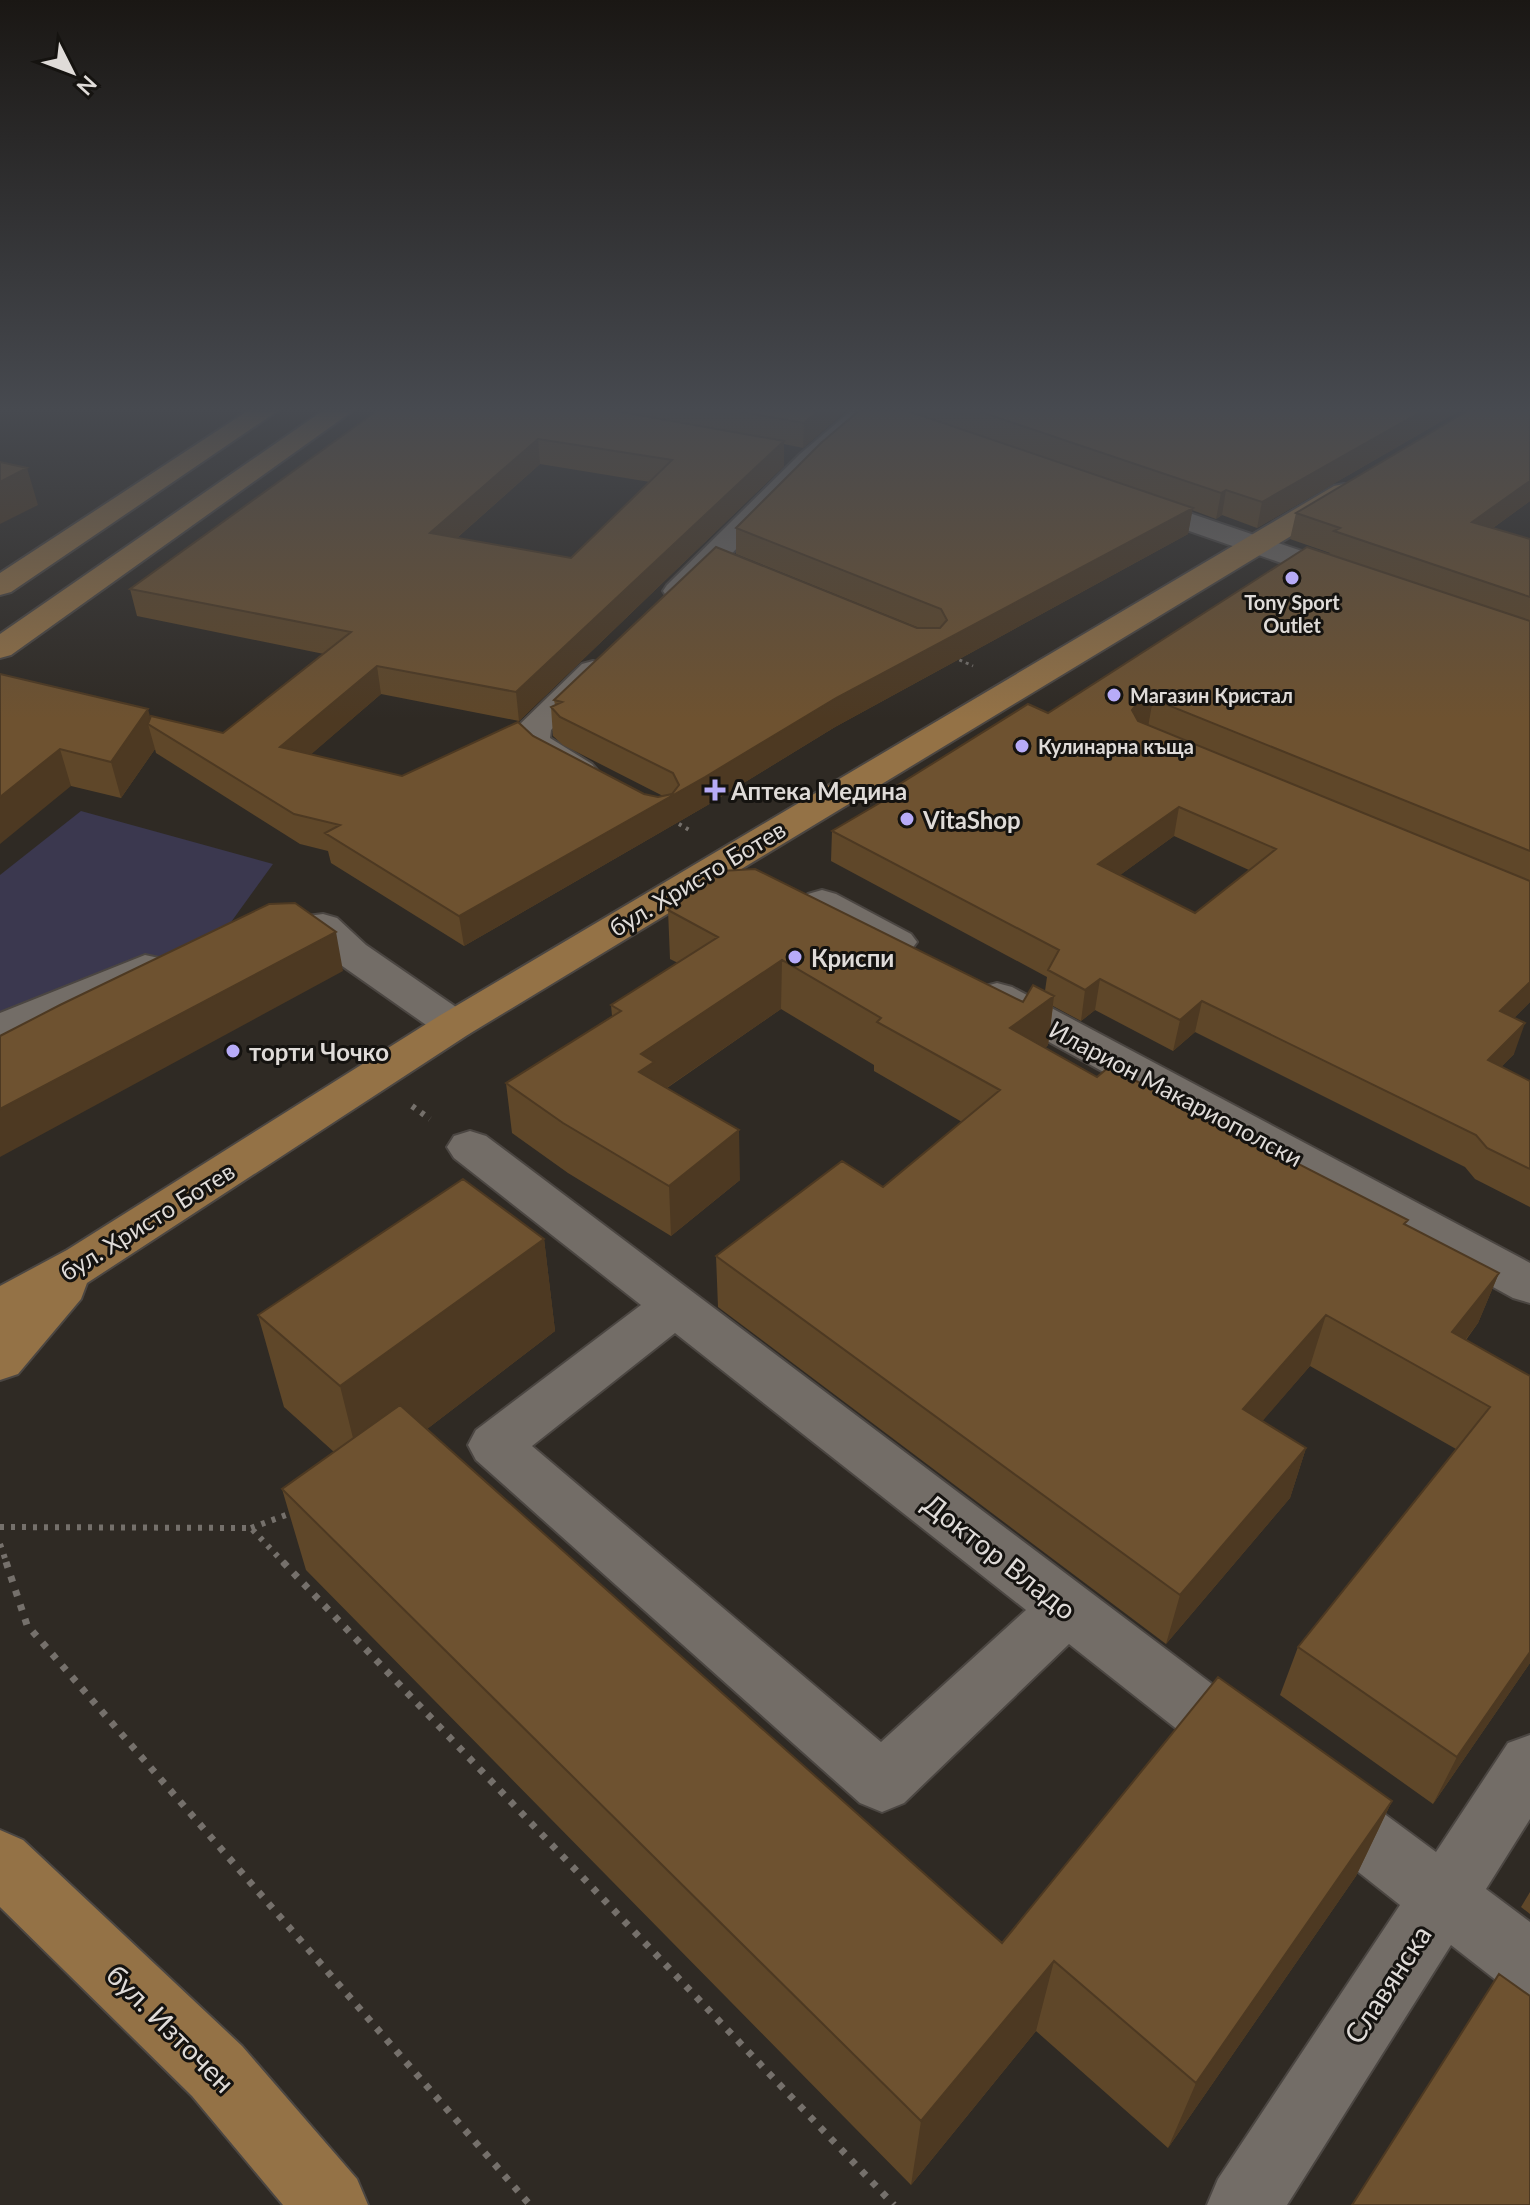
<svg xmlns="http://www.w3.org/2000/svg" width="1530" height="2205" viewBox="0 0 1530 2205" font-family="Lato,sans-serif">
<rect width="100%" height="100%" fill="#2f2a24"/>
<path fill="#3b384f" d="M81 811 273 864 221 936 0 1051V875Z"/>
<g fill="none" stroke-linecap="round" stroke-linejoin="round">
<defs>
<path id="minor" d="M852 410H880L818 466 689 597H667L663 591 667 585 800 454Z
M1136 495 1358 570 1362 576 1358 582H1336L1126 509 1122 503 1126 497Z
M593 661 604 664 609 671 551 730 550 738 592 764 598 771 592 778C566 785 543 763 521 749L516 742 517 727 582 664Z
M822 890 836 894 911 934 917 942 911 950C877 959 838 926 808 910L803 902 808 894Z
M323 914 337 918 366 945 469 1016 475 1025 469 1034 454 1038 439 1034 338 963 313 938 282 941 268 937 262 929 268 921Z
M145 955 159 958 165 967 159 976 0 1042V1013Z
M997 983 1012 987 1530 1263V1303L1513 1298 982 1005 976 996 982 987Z
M470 1131 486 1136 1265 1724 1274 1744 1265 1764 1243 1773 1221 1764 1069 1644 904 1803 882 1812 860 1803 476 1460 468 1445 476 1430 641 1305 454 1158 447 1147 454 1136ZM675 1333 1026 1610 881 1742 532 1446Z
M1530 1735V1819L1486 1889 1530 1922V1998L1506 1988 1451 1945 1287 2205H1207L1218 2179 1400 1905 1304 1829 1294 1808 1304 1787 1326 1778 1348 1787 1436 1852 1508 1743Z"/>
<path id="major" d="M249 410H279L11 592 0 595V573Z
M324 410H354L11 655 0 658V634Z
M1344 484 1354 486 1358 492 1354 498 469 1034 87 1283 81 1299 18 1374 0 1380V1286L67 1250 439 1016 1334 486Z
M0 1830 23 1840 242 2046 357 2179 368 2205H283L192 2096 0 1907Z"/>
</defs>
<use href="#minor" stroke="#4b4642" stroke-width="4"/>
<use href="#major" stroke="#4b4642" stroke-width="4"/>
<path stroke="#75706b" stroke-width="3" stroke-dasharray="3 4" stroke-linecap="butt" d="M953 657 973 666"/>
<path stroke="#75706b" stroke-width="4" stroke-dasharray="3 5" stroke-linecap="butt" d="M672 820 691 831"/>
<path stroke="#75706b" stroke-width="6" stroke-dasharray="4 7" stroke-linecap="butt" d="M412 1106 430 1119
M0 1527 251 1528 285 1564
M251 1528 294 1512
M0 1544 7 1564"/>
<path stroke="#75706b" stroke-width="7" stroke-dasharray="6 9" stroke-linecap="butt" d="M6 1562 27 1625 530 2205
M283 1562 894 2205"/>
<use href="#minor" fill="#736d67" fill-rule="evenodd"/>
<use href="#major" fill="#947246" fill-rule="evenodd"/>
</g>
<path fill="#5f4729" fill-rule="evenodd" d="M378 410H847L803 448 784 444V466L519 721 381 694 311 754 402 776 533 736 644 794 658 797 663 796 563 745 553 736 551 707 555 705 554 700 919 628 736 554V528L860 410H1461L1257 528 1222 515 1216 519 1192 510 1188 534 835 727 706 806 464 946 331 863 328 851 300 844 156 753 155 749 121 798 71 786 0 674 151 718 223 733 324 654 137 616 130 589ZM540 464 650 482 571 558 457 538Z
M1530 410V501L1493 528 1530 539V1002L1514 1018V1054L1501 1067 1530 1081V1207L1475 1179 1465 1167 1195 1032 1173 1051 1095 1010 1081 1021 1053 1006 1048 1045 1045 1048 1097 1077 1406 1225 1499 1273 1478 1323 1466 1340 1530 1376V1663L1433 1804 1280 1695 1298 1647 1456 1449 1310 1366 1262 1421 1306 1448 1290 1498 1166 1644 718 1307 716 1256 883 1187 962 1122 874 1071V1065L781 1009 667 1088 740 1180 671 1236 568 1173 512 1133 506 1083 612 1016 611 1005 678 963 670 959 668 910 1023 1002 1045 991 1047 977 831 861 832 831 887 799V792L1048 713 1329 554 1330 553 1290 539 1296 513ZM1174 836 1249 870 1195 913 1120 875Z
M544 1239 555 1331 427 1429 1002 1943 1392 1801 1356 1876 1168 2148 1036 2031 911 2185 306 1570 282 1489 334 1452 284 1407 258 1315Z
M1530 1892V1914L1521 1907Z"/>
<path fill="#4d3922" d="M819 410H847L803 448 804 423Z
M1424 410H1461L1257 528 1262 502Z
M538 439 540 464 433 559 430 533Z
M784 441V466L519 721 516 692Z
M27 468 38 505 0 524V482Z
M1530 481V501L1465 548 1472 522Z
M1226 490 1222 515 1216 519 1221 493Z
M1193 508 1188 534 835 727 706 806 464 946 459 916 705 777 836 698Z
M377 666 381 694 286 776 280 747Z
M1153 699 1148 727 1134 730 1132 710 1139 701Z
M148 709 153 727 148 724 155 749 121 798 111 762Z
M60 749 71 786 0 844V797Z
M1179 807 1174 836 1094 894 1098 864Z
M336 932 343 971 0 1157V1109Z
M782 960 781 1009 656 1095 639 1072 641 1054Z
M1100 979 1095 1010 1081 1021 1085 990Z
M1530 982V1002L1489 1042 1500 1011Z
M1054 996 1048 1045 1004 1078 1010 1028Z
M1202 1001 1195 1032 1173 1051 1180 1020Z
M1525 1023 1514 1054 1477 1092 1488 1060Z
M739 1130 740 1180 671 1236 669 1186Z
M544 1239 555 1331 363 1478 340 1386Z
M1499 1273 1478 1323 1437 1377 1452 1332Z
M1326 1315 1310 1366 1229 1460 1243 1409Z
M1306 1448 1290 1498 1166 1644 1180 1595Z
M1530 1652V1663L1433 1804 1457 1757Z
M1392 1801 1356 1876 1168 2148 1196 2083Z
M1054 1961 1036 2031 911 2185 921 2121Z"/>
<path fill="#6e5230" stroke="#4d3922" stroke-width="2" fill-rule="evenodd" d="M378 410H610L784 441 516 692 377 666 280 747 402 776 518 722 533 736 644 794 658 797 672 794 679 785 673 773 560 717 551 707 562 702 554 700 716 547 917 628H940L947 620 941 609 736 528 821 443 860 410H905L1193 508 836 698 705 777 459 916 325 833 340 825 294 814 148 724 151 716 223 733 351 632 130 589ZM538 439 672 460 571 558 430 533Z
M731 410H819L804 423Z
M975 410H1424L1262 502 1226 490 1221 493Z
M1469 410H1530V481L1472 522 1530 539V597L1334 531 1340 528 1296 513Z
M0 462 27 468 0 482Z
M1307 547 1530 621V851L1153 699 1139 701 1132 710 1138 721 1530 881V982L1500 1011 1525 1023 1488 1060 1530 1081V1169L1487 1148 1476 1135 1202 1001 1180 1020 1100 979 1085 990 1048 970 1059 950 832 831 893 795 887 792 1028 704 1048 713ZM1179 807 1276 849 1195 913 1098 864Z
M0 674 148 709 111 762 60 749 0 797Z
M755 869 1023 1002 1033 985 1054 996 1010 1028 1097 1077 1109 1067 1408 1220 1404 1224 1499 1273 1452 1332 1530 1376V1652L1457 1757 1298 1647 1490 1407 1326 1315 1243 1409 1306 1448 1180 1595 716 1256 842 1161 883 1187 1000 1090 877 1022 881 1018 782 960 641 1054 654 1062 639 1072 739 1130 669 1186 563 1123 506 1083 621 1011 611 1005 718 937 668 910 721 871Z
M295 903 336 932 0 1109V1036L60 1005 269 904Z
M463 1179 544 1239 340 1386 258 1315Z
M400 1405 1002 1943 1218 1677 1392 1801 1196 2083 1054 1961 921 2121 282 1489Z
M1499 1974 1530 1996V2205H1352Z"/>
<linearGradient id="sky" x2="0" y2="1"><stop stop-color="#1a1714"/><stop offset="0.57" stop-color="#474a50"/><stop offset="1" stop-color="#474a50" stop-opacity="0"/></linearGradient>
<rect width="1530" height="719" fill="url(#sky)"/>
<g fill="#b7abf8" stroke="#151310" stroke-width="3">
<circle cx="1292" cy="578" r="8"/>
<circle cx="1114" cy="695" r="8"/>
<circle cx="1022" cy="746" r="8"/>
<path d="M711 778h8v8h8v8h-8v8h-8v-8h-8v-8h8z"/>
<circle cx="907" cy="819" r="8"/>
<circle cx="795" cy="957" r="8"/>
<circle cx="233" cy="1051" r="8"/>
</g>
<g text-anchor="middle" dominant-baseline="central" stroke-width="6" stroke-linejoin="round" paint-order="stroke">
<g font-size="20" font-weight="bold" fill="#dfdbd8" stroke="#151310" text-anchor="start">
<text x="1292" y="602" text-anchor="middle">Tony Sport<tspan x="1292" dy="23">Outlet</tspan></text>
<text x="1130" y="695">Магазин Кристал</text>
<text x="1038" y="746">Кулинарна къща</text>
</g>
<g font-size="24" font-weight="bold" fill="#dfdbd8" stroke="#151310" text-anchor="start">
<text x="731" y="790">Аптека Медина</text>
<text x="923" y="819">VitaShop</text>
<text x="811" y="957">Криспи</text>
<text x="249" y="1051">торти Чочко</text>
</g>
<g font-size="24" fill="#dfdbd8" stroke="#151310">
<text transform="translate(697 878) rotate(-31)">бул. Христо Ботев</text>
<text transform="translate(1176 1093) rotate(28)">Иларион Макариополски</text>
<text transform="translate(147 1221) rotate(-32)">бул. Христо Ботев</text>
</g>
<g font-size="28" fill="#dfdbd8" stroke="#151310">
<text transform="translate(1000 1556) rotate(38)">Доктор Владо</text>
<text transform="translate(1387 1984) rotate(-57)">Славянска</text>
<text transform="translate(171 2028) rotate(45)">бул. Източен</text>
</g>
</g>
<g transform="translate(72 72) rotate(132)" stroke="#151310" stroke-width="6" paint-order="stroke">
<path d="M0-6L14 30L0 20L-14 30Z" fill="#dfdbd8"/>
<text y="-12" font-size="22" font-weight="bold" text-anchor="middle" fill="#dfdbd8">N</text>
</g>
</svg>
